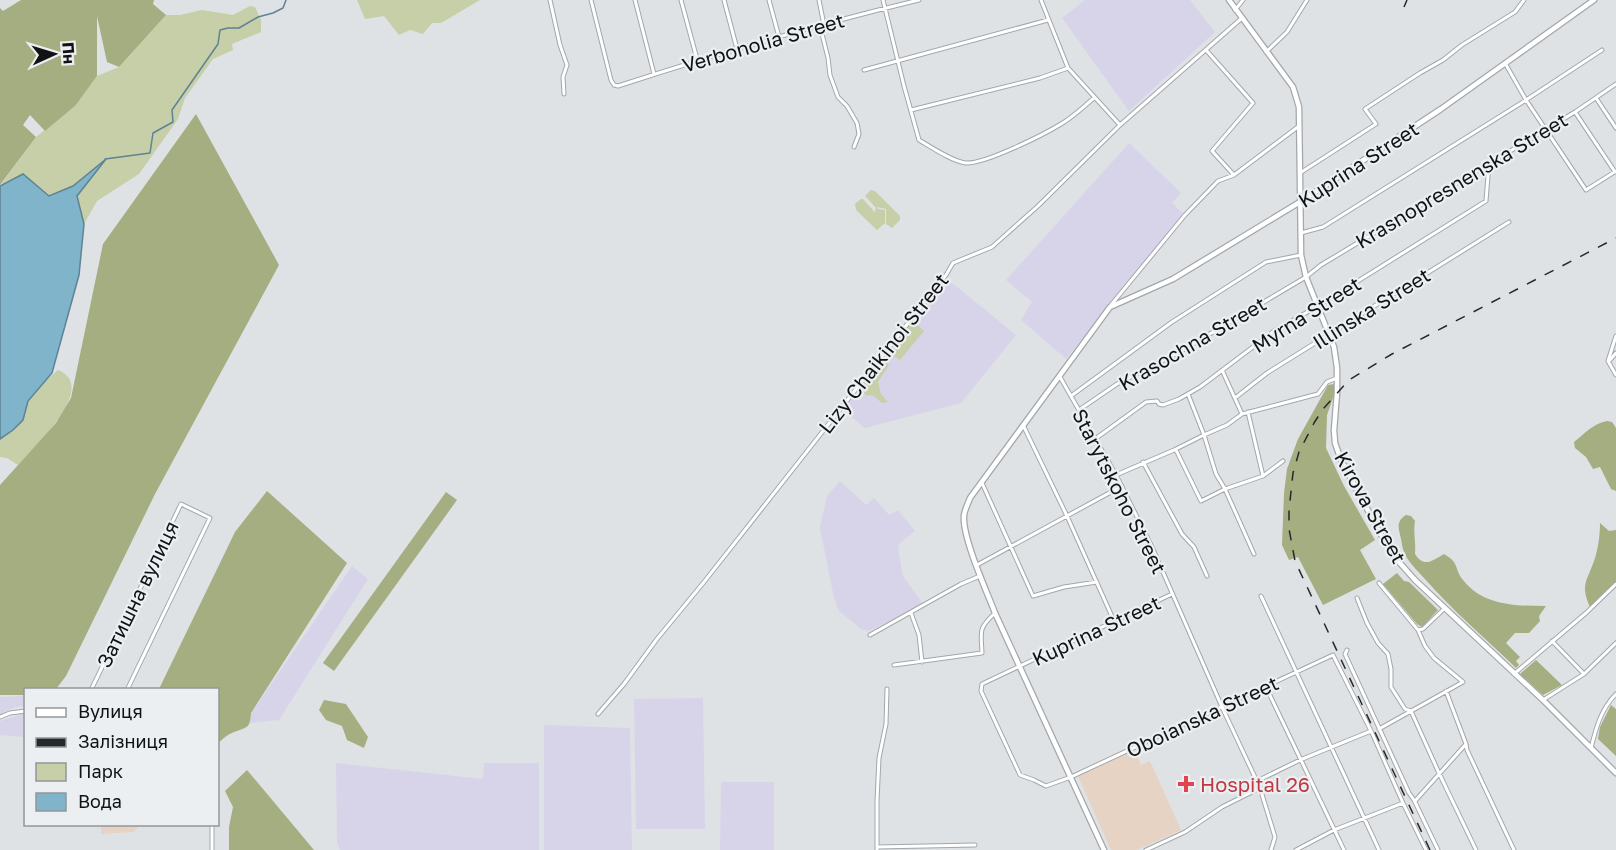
<svg xmlns="http://www.w3.org/2000/svg" width="1616" height="850" viewBox="0 0 1616 850" font-family="'Golos Text',sans-serif">
<rect width="100%" height="100%" fill="#dee2e5"/>
<path fill="#d7d4ea" d="M1085 0H1190L1215 32 1129 111 1062 18Z
M1129 143 1181 193 1172 203 1184 214 1066 359 1021 320 1032 302 1006 280Z
M946 278 1016 335 961 403 865 428 841 408Z
M840 481 866 505 874 498 889 515 898 510 915 531 899 544 898 549 903 576 923 604 869 631 861 629 839 611 834 598 820 528 827 496Z
M352 566 368 579 279 720 250 723 251 713Z
M25 696V706L15 707 0 714V697Z
M703 698 705 829H636L634 699Z
M23 714V737L0 735V721Z
M544 725 630 728 632 850H544Z
M336 763 483 779 484 763H539V850H340L337 843Z
M721 782H774V850H720Z"/>
<path fill="#e7d3c4" d="M1134 750 1141 765 1150 761 1181 830 1137 850H1111L1078 776Z
M101 825V824L140 825 134 832 101 834Z"/>
<path fill="#c6cfa7" d="M357 0H480L441 23H432L423 34 410 30 399 35 384 16 365 19Z
M250 6 255 7 261 20V32L232 44 233 50 213 59 185 98 178 119 139 174 97 201 84 224 76 196 103 161 73 186 49 196 23 174 0 186 36 137 76 105 97 76 119 67 166 15H180L202 10 233 15Z
M871 190 875 191 900 216V220L892 228 886 224V209L877 207 878 209 885 210V223L877 230 856 210 855 204 861 199H863L873 210 874 213 876 208 865 196Z
M912 320 924 331 900 360 892 355 896 349 894 347 890 352 887 351Z
M882 359 889 365 878 382 881 394 888 402 882 403 874 396 869 395 867 396 859 388Z
M58 370C100 387 33 448 18 465L7 458 0 457V439L25 415 28 401 42 384Z"/>
<path fill="#a4ae80" d="M21 0H154L153 4 166 15 119 67 107 62 97 16V76L76 105 45 131 30 115 23 125 36 137 0 185V8L3 11Z
M196 114 279 265 155 494 66 676 56 689 26 690 25 695H0V485L56 423 71 398 103 244Z
M1334 384V395L1327 415 1326 448 1344 486 1375 540 1360 550 1376 579 1323 605 1298 557 1289 560 1282 545 1284 493 1287 469 1298 439 1328 385Z
M1607 421 1612 422 1616 428V491L1611 489 1600 467 1593 469 1586 457 1575 448 1574 442C1584 434 1594 423 1607 421Z
M267 491 347 563 251 713C250 729 247 727 234 732 228 734 223 739 218 743V690L159 689 235 532Z
M446 492 457 500 334 671 323 663Z
M1406 515 1411 516 1415 521C1413 532 1416 543 1415 554 1424 568 1432 561 1444 554 1460 563 1454 569 1463 580 1483 606 1517 606 1546 606L1539 616 1540 621 1529 633H1515L1506 643 1520 657 1516 661 1519 665 1516 668C1485 638 1452 610 1424 578 1417 570 1408 562 1404 552 1402 548 1402 543 1401 539 1399 529 1395 522 1406 515Z
M1600 523 1609 531 1616 530V582L1590 607C1580 585 1587 581 1594 561 1598 550 1600 535 1600 523Z
M1397 573 1404 581 1409 582 1438 610 1422 627 1417 624 1383 584Z
M1536 660 1562 685 1543 695 1520 674Z
M324 700 346 704 368 737 364 748 347 740 342 726 326 720 319 710Z
M1611 705 1616 709V756L1598 739 1600 727Z
M247 770 314 850H229V827L233 807 225 791Z"/>
<path fill="#7fb4cb" stroke="#5e8394" stroke-width="1.5" d="M106 159 77 196 84 224 79 275 52 373 28 401 23 420 13 430 0 439V186L23 174 49 196 73 186Z"/>
<g fill="none" stroke-linecap="round" stroke-linejoin="round">
<path stroke="#5e8394" stroke-width="1.5" d="M105 159 150 153 153 133 173 122 172 110 218 44 220 30 228 28H239L258 17 273 13 283 8 286 0"/>
<defs>
<path id="minor" d="M550 0 560 45 567 65 563 77 564 94
M591 0 611 80 614 85 618 86C717 54 818 24 919 0
M635 0 654 74
M681 0 697 59
M724 0 737 49
M769 0 779 37
M819 0 824 25
M883 0 904 86 919 140C931 147 953 162 966 163 985 164 1043 135 1061 124 1073 117 1083 107 1094 98
M1041 0 1068 68 1120 125
M1235 10 1243 0
M820 26 828 58 830 75 838 97 847 106 857 123 859 134 854 147
M1206 50 1253 103 1212 151 1233 174
M1266 52 1287 32 1307 0
M1505 63 1526 100 1586 190 1616 171
M864 70 1048 20
M1596 98 1616 128
M911 110 1040 78 1068 68
M1575 112 1615 172
M1300 173 1376 124 1365 109 1420 73 1443 60 1462 45 1515 12 1524 0
M1301 233 1323 227 1526 100 1602 50
M1111 305 1185 215 1218 181 1234 175 1299 126
M1616 336 1608 361 1616 375
M1610 360 1616 353
M1222 370 1242 414
M1060 377 1116 475 1152 547 1222 707 1260 788 1275 837 1271 850
M1188 394 1204 435 1216 474 1225 489 1254 554
M1071 396 1172 322 1266 262 1301 255
M1235 398 1267 373 1509 222
M1079 410 1117 384 1176 354 1306 277 1321 265 1575 112 1616 84
M1248 412 1263 476
M1024 427 1067 516 1114 621
M1095 439 1146 402 1157 401 1159 404 1163 405 1179 399 1200 387 1274 331 1318 306 1486 201 1489 163
M1176 450 1201 501 1225 489 1263 476 1283 461
M1143 462 1182 534 1194 547 1207 576
M1116 475 1174 450 1204 435 1227 425 1242 414 1318 394 1327 382 1337 378
M982 483 1033 596 1064 587 1097 582
M977 565 1122 486
M1172 594 982 684 981 691 1020 775 1034 780 1046 786 1071 777 1333 655 1372 733 1403 803 1426 850
M1261 596 1379 850
M1357 598 1367 623 1378 643 1388 654 1391 669V687L1405 709 1411 711 1438 771 1476 850
M911 613 919 635 922 662
M1418 630 1423 629 1445 608
M870 635 961 584 980 576
M1552 641 1584 674
M1347 650 1345 654 1409 793 1414 800 1438 850
M894 665 982 653C981 630 978 629 995 613
M1514 674 1586 613 1616 584
M1266 687 1344 850
M91 690 181 504 210 518 127 690
M1446 691 1466 744 1467 750 1514 850
M1543 700 1584 674 1616 643
M598 714 624 684 657 639 704 582 946 275 953 263 992 247 1038 206 1120 125 1242 18
M0 717 10 713 26 711
M1379 729 1463 682 1434 658 1425 646 1418 630 1379 583
M1591 748C1596 728 1601 709 1616 694
M1257 781 1300 760 1371 731
M1415 801 1466 744
M212 824V850
M877 847 975 845
M877 850V801L879 758 886 724 887 689
M1146 850 1185 832 1222 807 1260 788
M1296 850 1334 830 1403 803"/>
<path id="secondary" d="M1229 0 1293 87 1299 107 1301 255 1306 277 1334 347 1337 368V393L1334 430 1335 443 1341 460 1380 533 1399 562 1415 580 1543 700 1616 773
M1104 850 995 613C987 592 962 537 964 516 964 511 968 504 970 498L1110 307 1173 279 1300 202 1441 109 1594 0"/>
</defs>
<use href="#minor" stroke="#a3a7aa" stroke-width="5"/>
<use href="#secondary" stroke="#a3a7aa" stroke-width="7"/>
<use href="#minor" stroke="#fff" stroke-width="3"/>
<use href="#secondary" stroke="#fff" stroke-width="4.5"/>
<path stroke="#272829" stroke-width="1.5" stroke-dasharray="10 10" stroke-linecap="butt" d="M1404 7 1407 0
M1430 850 1295 561 1289 529V510L1293 473 1299 452 1314 423 1323 409 1349 380 1392 354 1616 238"/>
</g>
<path fill="#e0444e" stroke="#ebeff2" stroke-width="2" d="M1183 775h6v6h6v6h-6v6h-6v-6h-6v-6h6z"/>
<g text-anchor="middle" dominant-baseline="central" stroke-width="4.5" stroke-linejoin="round" paint-order="stroke">
<g font-size="20" fill="#111213" stroke="#ebeff2">
<text transform="translate(763 42) rotate(-16)">Verbonolia Street</text>
<text transform="translate(1358 164) rotate(-33)">Kuprina Street</text>
<text transform="translate(1461 180) rotate(-31)">Krasnopresnenska Street</text>
<text transform="translate(1371 308) rotate(-32)">Illinska Street</text>
<text transform="translate(1306 314) rotate(-32)">Myrna Street</text>
<text transform="translate(1192 343) rotate(-30)">Krasochna Street</text>
<text transform="translate(883 353) rotate(-52)">Lizy Chaikinoi Street</text>
<text transform="translate(1120 491) rotate(63)">Starytskoho Street</text>
<text transform="translate(1371 507) rotate(61)">Kirova Street</text>
<text transform="translate(137 594) rotate(-64)">Затишна вулиця</text>
<text transform="translate(1096 630) rotate(-25)">Kuprina Street</text>
<text transform="translate(1202 716) rotate(-25)">Oboianska Street</text>
</g>
<g font-size="20" fill="#be3a42" stroke="#ebeff2" text-anchor="start">
<text x="1200" y="784">Hospital 26</text>
</g>
</g>
<rect x="24" y="688" width="195" height="138" fill="#ebeff2" stroke="#949799" stroke-width="1.5"/>
<rect x="36" y="708" width="30" height="9" fill="#ffffff" stroke="#949799" stroke-width="1.5"/>
<text x="78" y="718" font-size="18" fill="#111213">Вулиця</text>
<rect x="36" y="738" width="30" height="9" fill="#272829" stroke="#949799" stroke-width="1.5"/>
<text x="78" y="748" font-size="18" fill="#111213">Залізниця</text>
<rect x="36" y="763" width="30" height="18" fill="#c6cfa7" stroke="#949799" stroke-width="1.5"/>
<text x="78" y="778" font-size="18" fill="#111213">Парк</text>
<rect x="36" y="793" width="30" height="18" fill="#7fb4cb" stroke="#949799" stroke-width="1.5"/>
<text x="78" y="808" font-size="18" fill="#111213">Вода</text>
<g transform="translate(54 54) rotate(86)" stroke="#ebeff2" stroke-width="4.5" paint-order="stroke">
<path d="M0-4.5L10 22L0 15L-10 22Z" fill="#111213"/>
<text y="-9" font-size="16" font-weight="bold" text-anchor="middle" fill="#111213">Пн</text>
</g>
</svg>
